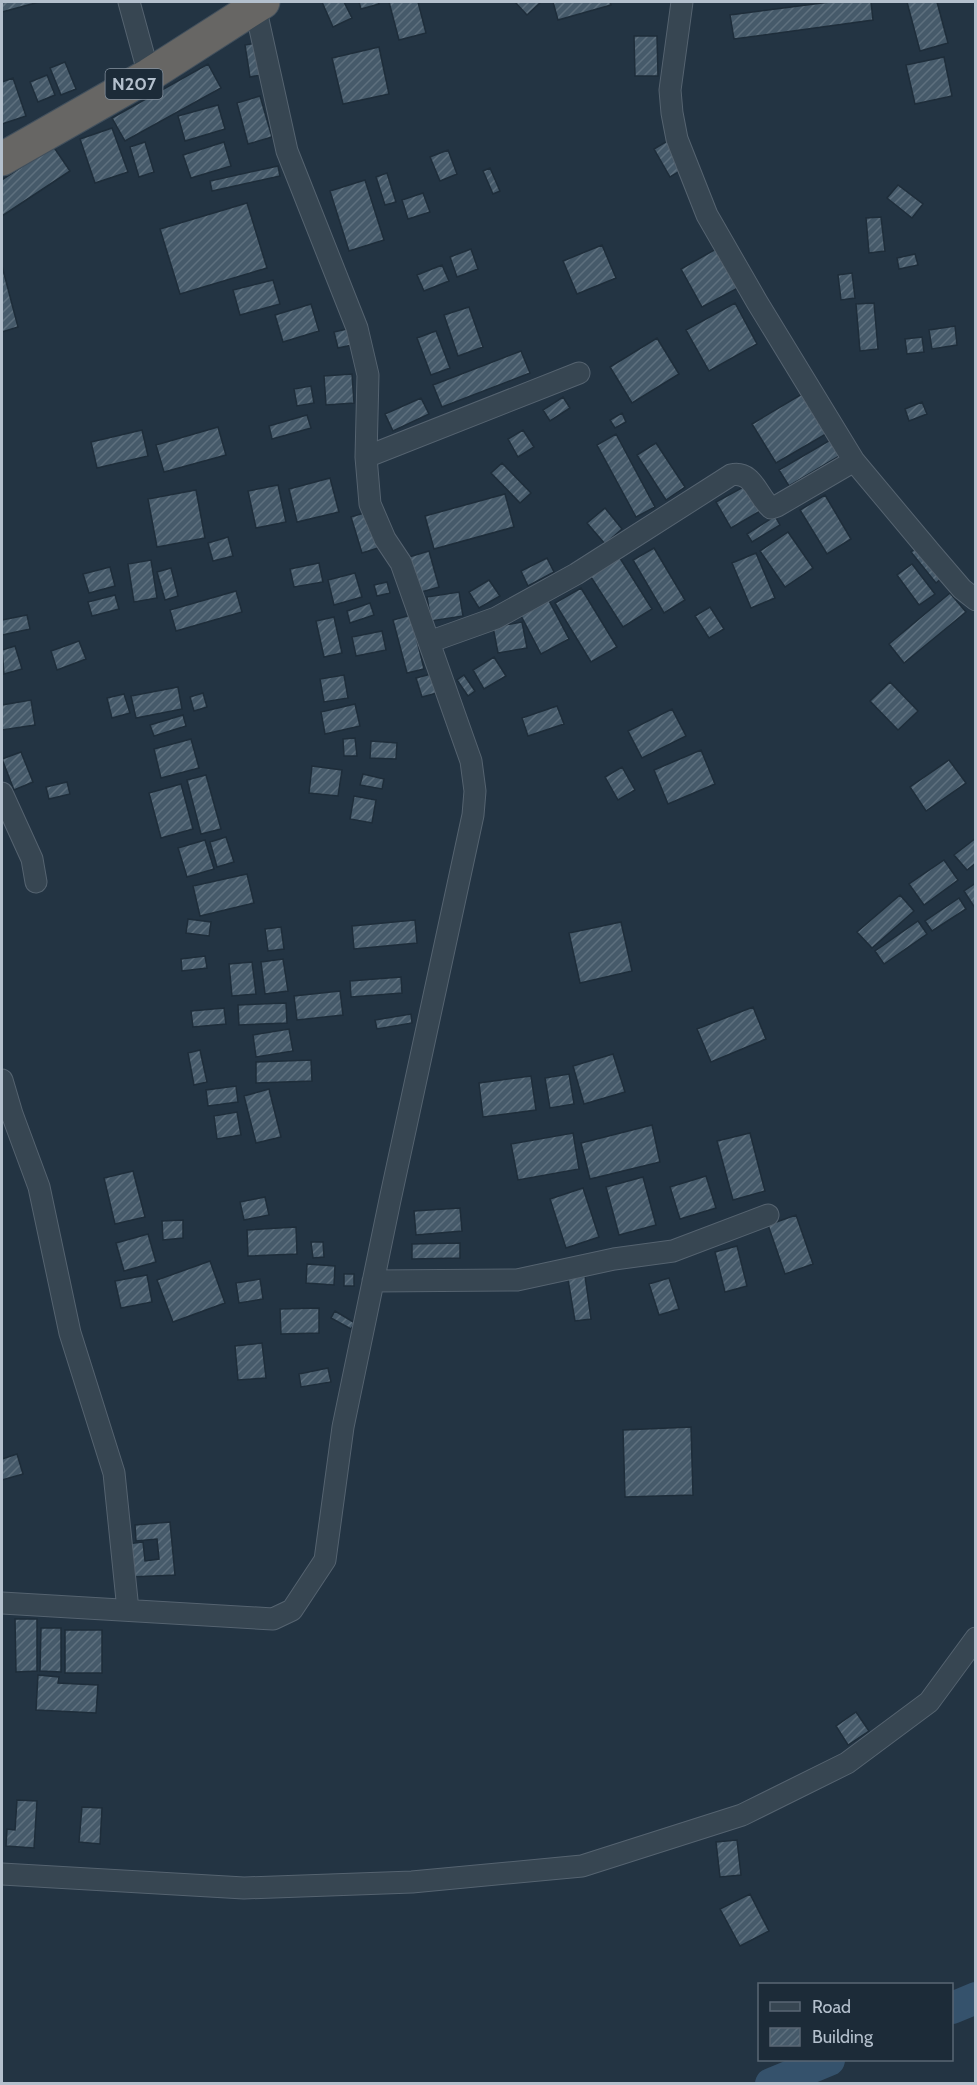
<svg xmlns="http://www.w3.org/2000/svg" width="977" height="2085" viewBox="0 0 977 2085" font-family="Cabin,sans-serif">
<defs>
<pattern id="building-hatch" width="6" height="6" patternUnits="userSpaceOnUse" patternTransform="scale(1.5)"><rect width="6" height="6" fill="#465a6a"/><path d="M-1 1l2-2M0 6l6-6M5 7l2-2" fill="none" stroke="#5e707e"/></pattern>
</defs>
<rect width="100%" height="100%" fill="#233443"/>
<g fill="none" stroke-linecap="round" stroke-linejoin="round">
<path stroke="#35526c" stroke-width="32" d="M952 2008 976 1998
M771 2084 829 2060"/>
</g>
<path fill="url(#building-hatch)" stroke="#1e2d3a" stroke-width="1.5" d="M2 2H39L2 12Z
M322 2H344L352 18 333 27Z
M359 2H378L379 4 361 9Z
M389 2H418L426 33 399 40Z
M515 2H541L527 15Z
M553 2H610L611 5 558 20Z
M830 2H871L873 20 734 39 730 15Z
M907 2H937L948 43 920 51Z
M634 36H657L658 76H635Z
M261 42 266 74 250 77 245 45Z
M379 47 389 94 343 104 332 58Z
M944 57 952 96 915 104 906 65Z
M65 62 76 89 61 95 50 68Z
M208 64 221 88 125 141 112 118Z
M47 75 55 95 38 102 30 82Z
M13 78 26 116 2 124V82Z
M260 96 272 137 248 144 237 103Z
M218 105 225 129 185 141 178 116Z
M112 128 128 172 95 183 80 139Z
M669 140 685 168 670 177 654 149Z
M145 142 154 172 139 177 130 147Z
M224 142 231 166 191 178 183 155Z
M53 146 70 171 2 216V180Z
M448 150 457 174 440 181 430 157Z
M278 166 280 176 212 191 210 181Z
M490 168 500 191 493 194 483 171Z
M387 173 396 202 385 205 376 177Z
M365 180 384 240 349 251 330 191Z
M898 185 923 204 912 218 887 198Z
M423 193 430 212 408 219 402 200Z
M247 203 267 268 180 294 160 229Z
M881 217 885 251 869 253 866 218Z
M602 245 616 278 577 294 563 261Z
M471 249 478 269 457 277 450 257Z
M716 249 738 288 702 307 681 269Z
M915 254 918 265 899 269 897 258Z
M442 265 449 281 424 291 417 275Z
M2 266 18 327 2 332Z
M852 273 855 298 841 300 838 275Z
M273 280 280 304 240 315 233 290Z
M735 303 757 344 709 371 686 330Z
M874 303 878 349 860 351 856 304Z
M311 304 319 331 283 342 275 315Z
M469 307 483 347 458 356 444 315Z
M955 326 957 345 932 349 929 330Z
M347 329 352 345 338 348 334 332Z
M436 331 450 368 431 375 417 338Z
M922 337 924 352 907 354 905 339Z
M657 338 679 374 632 403 610 367Z
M521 351 530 373 442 407 433 385Z
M352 374 354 403 326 405 324 376Z
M311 386 314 403 297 406 294 389Z
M802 394 826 434 776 463 752 424Z
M563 397 570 408 550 421 543 410Z
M421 398 429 414 393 431 385 414Z
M922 402 927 414 909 421 905 409Z
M622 413 626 422 615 428 610 420Z
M307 415 311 428 272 439 269 426Z
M218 427 226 455 164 472 156 445Z
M142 430 148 456 97 468 91 442Z
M523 430 534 447 518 457 508 439Z
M616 434 655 507 636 517 597 445Z
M832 439 841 455 789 486 779 470Z
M656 443 685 487 666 500 637 455Z
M502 463 531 493 520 503 491 473Z
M330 478 339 512 297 522 289 489Z
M278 485 286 522 256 528 248 491Z
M747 485 762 510 731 528 716 502Z
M196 490 205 538 157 547 148 499Z
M505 494 514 527 434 549 425 516Z
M825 495 851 539 827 554 800 510Z
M605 508 622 529 605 544 587 523Z
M367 512 378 548 362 553 351 517Z
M775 516 780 525 752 542 747 534Z
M788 532 813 568 785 587 760 551Z
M228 537 233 556 213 561 208 543Z
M919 546 944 576 936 583 911 552Z
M654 548 685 600 664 613 633 560Z
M429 551 439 587 418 593 409 557Z
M756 553 775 598 751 608 732 563Z
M618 555 652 609 623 627 589 574Z
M547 558 554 572 528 586 521 571Z
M151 560 157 598 134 602 128 564Z
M319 563 323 582 294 587 290 569Z
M912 564 935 594 919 605 897 575Z
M110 567 115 586 89 593 83 574Z
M171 568 178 596 165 600 157 572Z
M355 573 362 597 334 605 328 580Z
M489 580 500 596 479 608 469 592Z
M387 582 390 593 377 596 374 585Z
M581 588 617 647 591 662 555 603Z
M236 591 242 612 176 631 170 610Z
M459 592 463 616 431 621 427 597Z
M950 593 966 612 904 663 889 644Z
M115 595 119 609 92 616 88 602Z
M546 595 569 639 541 654 518 610Z
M370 603 374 615 350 623 347 611Z
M710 607 724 629 709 638 695 616Z
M27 615 30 629 2 635V620Z
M411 615 424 669 407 673 393 620Z
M334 617 342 653 324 657 316 621Z
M522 622 527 648 498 653 493 627Z
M382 631 386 650 356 656 352 637Z
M79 641 86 659 57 670 51 651Z
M15 646 22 669 4 674 2 650Z
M494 657 506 676 484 689 473 670Z
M431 674 437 693 422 697 416 678Z
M344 675 348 698 324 702 320 679Z
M464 675 475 691 468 696 457 680Z
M890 682 918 711 898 730 870 701Z
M178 687 182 709 136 718 131 696Z
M203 693 207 707 194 711 190 697Z
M124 694 130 713 112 718 107 698Z
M31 700 35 725 2 730V705Z
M355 704 360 726 325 734 321 712Z
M557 706 564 724 528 736 522 718Z
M672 709 686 736 642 758 628 731Z
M183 715 186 726 154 736 150 725Z
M355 738 357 756H344L343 739Z
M191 739 199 768 161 778 154 749Z
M371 741 397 743 396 759 370 758Z
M701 750 715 784 668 804 654 770Z
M21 752 33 782 14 790 2 759Z
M949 760 966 783 926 811 910 787Z
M312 766 342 770 338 796 309 793Z
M622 767 635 790 618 800 605 777Z
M363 774 384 779 382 789 360 785Z
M206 775 221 829 201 834 187 780Z
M67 782 70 794 49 799 46 787Z
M181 784 193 829 161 838 149 793Z
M354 796 376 800 372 823 350 819Z
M226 837 234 862 217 867 210 842Z
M976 838V863L967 870 954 855Z
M205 840 214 869 187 877 178 848Z
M944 860 958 880 924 905 909 884Z
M247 874 254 903 200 916 193 886Z
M976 883V908H975L964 891Z
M900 895 914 911 872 948 857 932Z
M959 898 966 909 932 931 925 921Z
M188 919 211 922 209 936 186 933Z
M415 920 417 943 354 949 352 926Z
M918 921 927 934 884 964 875 951Z
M621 922 632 971 580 983 569 933Z
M281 927 284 949 268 951 265 929Z
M205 956 207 968 182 971 181 959Z
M283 959 288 991 265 994 261 962Z
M252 962 256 994 232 996 229 964Z
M401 977 402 993 351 997 350 981Z
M340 991 343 1015 297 1020 294 996Z
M286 1003 287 1023 239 1025 238 1005Z
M753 1007 766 1039 711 1062 697 1029Z
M224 1008 226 1024 193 1027 191 1011Z
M411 1014 412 1023 377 1029 375 1020Z
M289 1029 293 1051 256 1057 253 1035Z
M200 1050 207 1082 194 1085 188 1053Z
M613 1054 625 1092 584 1104 573 1066Z
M311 1060 312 1081 256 1083V1062Z
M569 1074 574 1104 550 1108 545 1078Z
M531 1076 536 1110 483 1117 479 1083Z
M236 1086 238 1102 208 1106 206 1090Z
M269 1089 281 1137 256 1143 244 1096Z
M237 1112 241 1135 217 1139 214 1116Z
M652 1125 660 1162 590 1179 581 1143Z
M573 1133 579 1169 518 1180 511 1144Z
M750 1133 765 1191 733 1200 717 1141Z
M133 1171 145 1217 115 1224 104 1178Z
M706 1176 716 1208 680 1219 670 1187Z
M643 1177 656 1225 619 1235 606 1187Z
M583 1188 599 1237 566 1248 550 1199Z
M265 1197 269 1215 244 1220 240 1202Z
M460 1208 462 1231 416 1235 414 1211Z
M796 1215 813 1264 785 1274 768 1225Z
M183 1220V1238L163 1240 162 1221Z
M296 1227 297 1254 248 1256 247 1230Z
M148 1234 156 1262 124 1271 116 1243Z
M311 1242H323L324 1257 313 1258Z
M460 1243V1258L412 1259V1244Z
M737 1246 747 1286 725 1292 715 1252Z
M210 1261 225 1303 173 1322 157 1280Z
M307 1264 335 1266 334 1285 306 1283Z
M344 1274H354V1286H344Z
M147 1275 152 1302 121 1308 115 1281Z
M585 1276 591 1319 575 1321 568 1279Z
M669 1278 679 1309 659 1315 649 1284Z
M260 1279 263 1299 239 1303 236 1283Z
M319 1308V1333L281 1334 280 1309Z
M335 1311 355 1323 351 1329 331 1318Z
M262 1343 266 1378 238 1380 235 1346Z
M328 1368 331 1382 301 1387 299 1374Z
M691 1427 693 1495 625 1497 623 1430Z
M17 1454 23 1474 2 1480V1459Z
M170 1522 175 1575 130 1577 126 1544 143 1542 145 1561 159 1559 157 1539 136 1541 135 1525Z
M15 1619H37V1671L16 1672Z
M41 1628H61V1672L40 1671Z
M65 1630H102V1673H65Z
M38 1675 59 1677 58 1683 98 1685 96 1713 36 1710Z
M856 1712 869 1731 848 1745 836 1726Z
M17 1800 37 1801 34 1848 6 1846 7 1829 15 1830Z
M82 1807 102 1808 100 1844 79 1842Z
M737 1840 741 1875 720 1877 716 1842Z
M750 1894 769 1931 740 1946 720 1909Z"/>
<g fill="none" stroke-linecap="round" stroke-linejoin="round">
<defs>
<path id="minor" d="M129 2 149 75
M682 2 670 90 672 113 677 139 707 215 757 302 854 461 931 553 962 589 976 600
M366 457 579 373
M429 642 496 618 576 574 731 475C753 470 757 496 771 508L777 506 854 461
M2 793 32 859 36 882
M2 1080 12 1114 39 1187 70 1333 114 1473 128 1610
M373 1281 517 1280 614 1259 673 1251 768 1215
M2 1603 273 1619 292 1610 325 1560 343 1427 390 1200 473 815 475 791 471 761 401 563 385 539 370 504 366 457 368 375 357 328 287 151 255 6
M2 1874 244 1888 412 1882 582 1866 742 1815 847 1763 929 1702 976 1638"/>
<path id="trunk" d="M2 159 149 75 263 2"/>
</defs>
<use href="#minor" stroke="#556370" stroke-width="23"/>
<use href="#trunk" stroke="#42505d" stroke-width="35"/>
<use href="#minor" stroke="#374652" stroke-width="21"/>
<use href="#trunk" stroke="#676664" stroke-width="33"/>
</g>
<g text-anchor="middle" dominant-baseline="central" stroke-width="6" stroke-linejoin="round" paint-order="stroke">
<rect fill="#1c2b38" stroke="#8693a0" stroke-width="1.5" x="105.5" y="69" width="57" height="30" rx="4.5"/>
<g font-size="18" font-weight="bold" fill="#b4c0cd">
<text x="134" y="84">N207</text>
</g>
</g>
<rect width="977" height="2085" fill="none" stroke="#b4c0cd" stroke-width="6"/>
<rect x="758" y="1983" width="195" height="78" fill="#1c2b38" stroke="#596774" stroke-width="1.5"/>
<rect x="770" y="2002" width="30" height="9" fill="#374652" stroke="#596774" stroke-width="1.5"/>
<text x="812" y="2013" font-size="18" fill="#b4c0cd">Road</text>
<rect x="770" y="2028" width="30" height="18" fill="url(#building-hatch)" stroke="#596774" stroke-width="1.5"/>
<text x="812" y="2043" font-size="18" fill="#b4c0cd">Building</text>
</svg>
